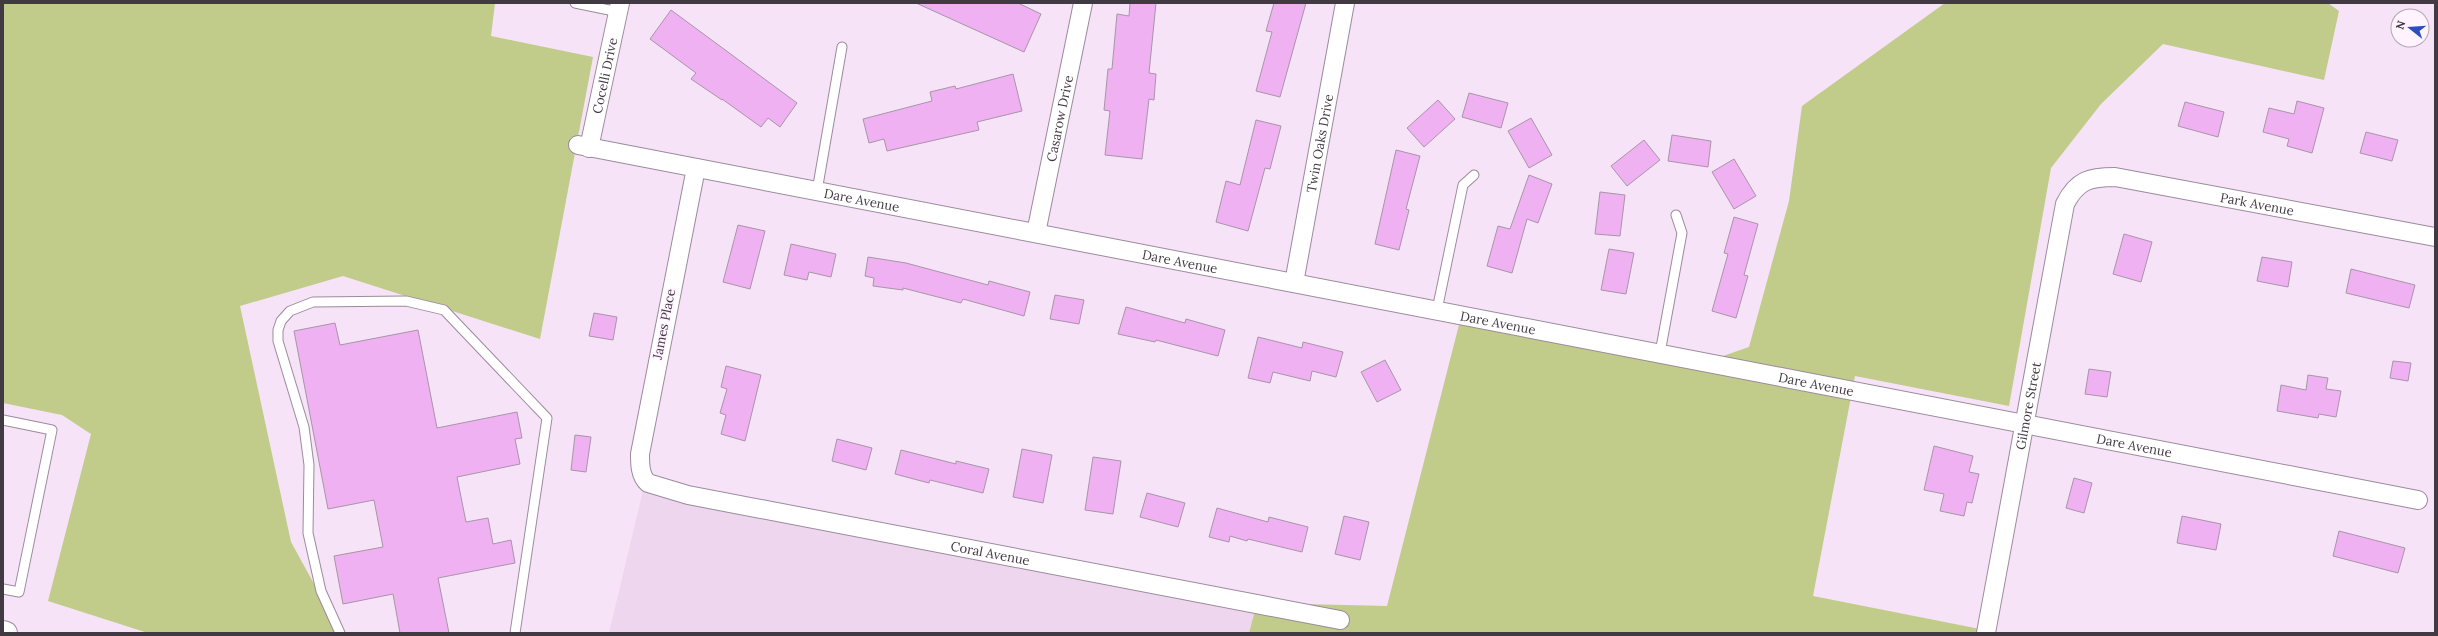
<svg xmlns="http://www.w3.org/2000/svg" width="2438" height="636" viewBox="0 0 2438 636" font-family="Lora,serif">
<rect width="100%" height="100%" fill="#f6e3f7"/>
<path fill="#eed6ef" d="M645 482 1257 603 1249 633H609Z"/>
<path fill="#c1cb8a" d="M3 3H495L491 36 593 57 540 339 343 276 240 306 291 542 341 633H148L48 601 91 434 62 415 3 403Z
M1945 3H2328L2339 11 2324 80 2163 44 2101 104 2051 168 2009 406 1855 376 1813 596 1985 630V633H1249L1257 603 1387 606 1461 317 1700 364 1749 347 1789 201 1802 106Z"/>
<path fill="#f0b1f2" stroke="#a795a7" d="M916 3H1018L1041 14 1024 52Z
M1130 3H1156L1149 73 1156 74 1154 100 1149 99 1142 159 1105 155 1110 111 1104 110 1108 69H1112L1117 14 1129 16Z
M1274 3H1306L1280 97 1256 91 1272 32 1266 31Z
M671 10 797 103 780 127 768 118 761 127 722 99V100L691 79 696 73 650 39Z
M1013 74 1022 111 977 122 979 130 887 151 884 139 869 143 863 119 932 101 930 92 955 86 956 89Z
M1469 93 1508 103 1501 128 1462 117Z
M1438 100 1455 119 1424 147 1407 128Z
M2297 101 2324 108 2312 153 2287 146 2289 139 2263 132 2269 108 2294 114Z
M2185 102 2224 112 2218 137 2178 126Z
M1531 118 1552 155 1529 168 1508 131Z
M1256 120 1281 126 1270 169 1265 168 1248 231 1216 222 1226 181 1240 185Z
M2366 132 2398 140 2392 161 2360 153Z
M1672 135 1711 141 1708 167 1668 161Z
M1644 140 1660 160 1627 186 1611 166Z
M1396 150 1420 156 1406 209 1409 210 1399 250 1375 244Z
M1734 159 1756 196 1734 209 1712 172Z
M1529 175 1552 184 1538 223 1527 219 1512 273 1487 266 1498 226 1510 229Z
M1600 192 1625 195 1620 236 1595 234Z
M1734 217 1758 224 1744 275 1748 276 1736 318 1712 311 1728 254 1724 253Z
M738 225 765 231 750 289 723 282Z
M2124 234 2152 242 2141 282 2113 274Z
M791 244 836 254 831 277 809 272 807 280 784 275Z
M1609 249 1634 253 1626 294 1601 290Z
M868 257 906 263 988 285 989 281 1030 292 1024 316 963 299 961 303 903 288V290L873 286 874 278 865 276Z
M2262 257 2292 262 2288 287 2257 281Z
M2351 269 2415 285 2409 308 2346 293Z
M1055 295 1084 300 1079 324 1050 319Z
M1126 307 1185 323 1186 319 1225 330 1218 356 1156 340 1155 342 1118 334Z
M594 313 617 317 613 340 589 336Z
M335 323 340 345 418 330 437 428 517 412 522 438 515 439 520 464 457 477 466 522 488 518 493 544 511 540 515 563 438 578 449 633H400L393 594 343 604 334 556 383 547 374 500 328 509 294 331Z
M1258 337 1302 348 1303 342 1343 352 1336 377 1312 371 1310 381 1273 372 1270 383 1248 378Z
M1385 360 1401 390 1377 402 1361 372Z
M2393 361 2411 363 2408 381 2390 378Z
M726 366 761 375 745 441 721 434 726 415 720 413 727 389 721 387Z
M2089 369 2111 372 2107 397 2085 394Z
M2308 375 2328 378 2326 389 2341 391 2336 417 2319 414 2318 418 2277 411 2281 385 2306 390Z
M575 435 591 437 586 472 571 470Z
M837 439 872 448 866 470 832 461Z
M1934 446 1973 456 1969 472 1979 474 1972 503 1967 502 1964 516 1940 511 1944 494 1924 490Z
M1022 449 1052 455 1043 503 1013 497Z
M901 450 956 464V461L989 469 983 493 930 480 929 483 895 474Z
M1093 457 1121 461 1113 514 1085 510Z
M2074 478 2092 483 2084 513 2066 508Z
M1147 493 1185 503 1178 527 1140 517Z
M1217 508 1268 522 1269 517 1308 527 1302 552 1248 539 1247 541 1230 536 1229 542 1209 537Z
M1344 516 1369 522 1360 560 1335 554Z
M2182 516 2221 524 2216 550 2177 543Z
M2339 531 2405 548 2398 573 2333 556Z"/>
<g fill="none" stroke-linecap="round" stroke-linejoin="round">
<defs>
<path id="lane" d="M575 3 619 12
M817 191 842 47
M1437 310 1463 185 1474 175
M1660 353 1682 233 1676 215
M3 420 52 430 19 592 3 589
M340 633 321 591 308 533 309 465 304 427 278 341V330L281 321 290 311 313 302 406 301 444 310 547 418 515 633"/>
<g id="street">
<path id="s1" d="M578 145 2418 500"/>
<path id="s2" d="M589 148 620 3"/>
<path id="s3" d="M696 168 640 454C640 464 640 476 648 483L688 495 1340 620"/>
<path id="s4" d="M1036 233 1083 3"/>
<path id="s5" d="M1294 283 1345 3"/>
<path id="s6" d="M1986 633 2065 204C2077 180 2090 177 2115 177L2435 237"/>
</g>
<path id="secondary" d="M3 632 6 633"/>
</defs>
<use href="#lane" stroke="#9c8a9d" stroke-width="11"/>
<use href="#street" stroke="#9c8a9d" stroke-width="20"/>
<use href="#secondary" stroke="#9c8a9d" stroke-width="24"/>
<use href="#lane" stroke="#fff" stroke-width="9"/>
<use href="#street" stroke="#fff" stroke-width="18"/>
<use href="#secondary" stroke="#fff" stroke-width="22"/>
</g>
<g text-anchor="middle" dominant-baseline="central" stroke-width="3.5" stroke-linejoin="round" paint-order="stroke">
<g font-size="13" fill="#423a42" stroke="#fff3ff">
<text stroke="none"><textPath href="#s2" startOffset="74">Cocelli Drive</textPath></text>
<text stroke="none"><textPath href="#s4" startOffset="117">Casarow Drive</textPath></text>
<text stroke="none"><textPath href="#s5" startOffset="142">Twin Oaks Drive</textPath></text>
<text stroke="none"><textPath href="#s1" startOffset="289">Dare Avenue</textPath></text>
<text stroke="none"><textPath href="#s6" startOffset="642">Park Avenue</textPath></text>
<text stroke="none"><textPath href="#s1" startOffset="613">Dare Avenue</textPath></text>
<text stroke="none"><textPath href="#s1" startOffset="937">Dare Avenue</textPath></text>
<text transform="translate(664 324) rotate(-79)">James Place</text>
<text stroke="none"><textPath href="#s1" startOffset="1261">Dare Avenue</textPath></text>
<text stroke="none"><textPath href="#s6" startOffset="231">Gilmore Street</textPath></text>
<text stroke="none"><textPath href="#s1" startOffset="1585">Dare Avenue</textPath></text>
<text stroke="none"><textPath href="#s3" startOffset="672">Coral Avenue</textPath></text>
</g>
</g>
<rect width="2438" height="636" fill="none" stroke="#423a42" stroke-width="8"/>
<g transform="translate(2410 28) rotate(287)"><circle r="19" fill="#fff3ff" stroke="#b3a9b3"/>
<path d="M0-3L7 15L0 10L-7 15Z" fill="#2c4dbd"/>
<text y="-6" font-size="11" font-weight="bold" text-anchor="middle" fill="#423a42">N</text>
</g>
</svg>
